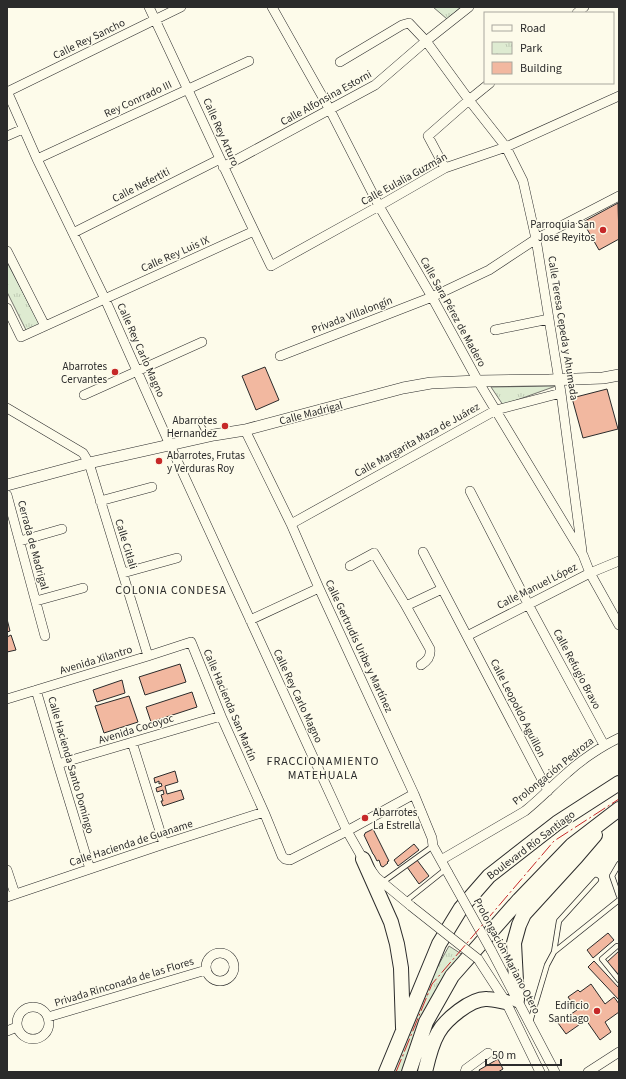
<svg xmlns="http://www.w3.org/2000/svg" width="626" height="1079" viewBox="0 0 626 1079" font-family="'Source Sans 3',sans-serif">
<defs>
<pattern id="park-tufts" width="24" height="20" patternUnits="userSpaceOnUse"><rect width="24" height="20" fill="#deebd1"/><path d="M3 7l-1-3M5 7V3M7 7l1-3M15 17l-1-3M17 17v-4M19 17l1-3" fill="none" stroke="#bfcab4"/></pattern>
</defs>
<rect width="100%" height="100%" fill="#fdfbea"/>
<path fill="url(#park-tufts)" stroke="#74746e" d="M433 7H461L447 19Z
M7 262 40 325 27 332 7 292Z
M556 386 503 405 491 387Z
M449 946 463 955 406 1072H391L424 991Z"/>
<path fill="#f2b8a0" stroke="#2b2b2b" d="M618 203 619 239 599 250 583 222Z
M265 367 279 400 256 410 242 376Z
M607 389 618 429 583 438 572 398Z
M7 619 10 631 7 632Z
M11 635 16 650 7 652V637Z
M180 664 186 682 145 695 139 677Z
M122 680 125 693 97 702 93 690Z
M192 692 197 707 151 722 146 707Z
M129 696 138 722 104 733 95 706Z
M175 771 178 782 165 786 167 794 181 790 184 799 163 806 161 801H163L161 795 164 794 163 790 157 792 156 788 162 786 161 783 159 784V781L155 783 154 778Z
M373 829 389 861 387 862 388 863 383 867 381 866 379 860 377 861 374 855 373 854 364 835 365 834V833Z
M414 844 419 850 398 866 394 860Z
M417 860 429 876 419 884 407 867Z
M608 933 614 940 593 958 587 950Z
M619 951V975L607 962Z
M594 961 619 988V1000L588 967Z
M591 984 605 1004 614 997 619 1004V1012L605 1022 611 1032 600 1040 586 1020 566 1034 558 1023 577 1010 568 997 578 990 580 992Z
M498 1059 503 1069 498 1072H480L479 1070Z"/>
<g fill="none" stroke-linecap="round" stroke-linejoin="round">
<defs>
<path id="service" d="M199 420 207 436
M619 864 612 876 619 896
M383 882 433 846
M406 901 446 869
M619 946H617L602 959 619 980
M554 952 559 921 596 880
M530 1022 547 965 554 952 619 900"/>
<path id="minor" d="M149 7C190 93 229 180 271 266L379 206 445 168 506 147 619 96
M272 7 330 110 379 206 432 297 478 381 583 555 590 573 619 625
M577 13 584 7
M340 62 402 25 409 23 426 41 469 100 506 147 523 181 536 239 549 319 561 393 582 551
M7 91 37 159 105 299 170 445 347 831 363 859 376 877 411 906
M7 92 181 7
M7 136 23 129
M37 159 249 61
M223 167 375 85 426 41 469 7
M445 168 428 136 469 100 490 83
M73 233 220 159
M7 251 45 326
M7 308 21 337 254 231
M495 330 549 319
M280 356 432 297 489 270 536 239 619 196
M84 395 202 342
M7 408 83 453 89 463 148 656
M245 430 291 524 319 588 414 794 432 838 433 846 448 873
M470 491 528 604 604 745
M7 495 45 636
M100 501 152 487
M291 524 496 410 561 393
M20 541 62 529
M423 552 548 791
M350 566 374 553 406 606 430 649C431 657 427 661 421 665
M123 573 177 558
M36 601 83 588
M406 606 442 589
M250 620 319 588
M467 636 590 573 619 561
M36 690 58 764 90 869
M7 699 148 656 191 642 221 716 264 812 282 856 285 859 290 860 347 831 414 794
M132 742 164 844
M58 764 221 716
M441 860 525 811C540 799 553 785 567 773 581 760 602 746 619 738
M7 870 15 894
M7 897 164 844 264 812
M491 950 555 1072
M206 967a14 14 0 1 1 28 0a14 14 0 1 1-28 0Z
M478 959 506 1002 540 1072
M17 1023a16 16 0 1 1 32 0a16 16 0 1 1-32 0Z
M48 1017 206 970
M7 1031 17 1027
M465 1072 466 1069 488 1053
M588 1072 619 1052"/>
<path id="tertiary" d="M7 485 89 463 214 435 245 430 403 388 431 383 478 381 549 380 603 378 619 375"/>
<path id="primary" d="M363 859 391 922 397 944 401 968 403 1028
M517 1000 514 943 519 925 524 914 577 856 595 835
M386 1072 439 944 461 908 489 876 557 823 619 783
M409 1072 426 1022 452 976 519 900 572 845 619 809
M425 1072C428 1059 431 1045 438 1033 445 1020 471 998 487 999 493 999 500 1001 506 1002"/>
</defs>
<use href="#service" stroke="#2b2b2b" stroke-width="6"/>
<use href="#minor" stroke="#2b2b2b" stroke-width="10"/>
<use href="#tertiary" stroke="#2b2b2b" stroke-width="12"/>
<use href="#primary" stroke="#2b2b2b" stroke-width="16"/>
<use href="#service" stroke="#fdfbea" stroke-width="4.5"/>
<use href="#minor" stroke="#fdfbea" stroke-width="9"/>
<use href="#tertiary" stroke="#fdfbea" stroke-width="11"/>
<use href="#primary" stroke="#fdfbea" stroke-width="14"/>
<defs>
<path id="minor-bridge" d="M448 873 491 950
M411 906 478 959"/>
</defs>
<use href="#minor-bridge" stroke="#2b2b2b" stroke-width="10" stroke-linecap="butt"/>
<use href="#minor-bridge" stroke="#fdfbea" stroke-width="9"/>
<path stroke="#c62828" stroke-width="1" stroke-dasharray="14 3 2 3" stroke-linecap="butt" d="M396 1072 432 984 554 841 619 799"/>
</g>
<g fill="#c62828" stroke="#fdfbea" stroke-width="1.5">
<circle cx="603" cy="230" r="4"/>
<circle cx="115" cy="372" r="4"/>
<circle cx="225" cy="426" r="4"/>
<circle cx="159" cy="461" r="4"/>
<circle cx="365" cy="818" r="4"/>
<circle cx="597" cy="1011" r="4"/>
</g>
<g text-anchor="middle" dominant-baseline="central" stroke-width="3" stroke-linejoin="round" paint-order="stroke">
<g font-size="11" fill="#2b2b2b" stroke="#fdfbea">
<text transform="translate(89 39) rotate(-26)">Calle Rey Sancho</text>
<text transform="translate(326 98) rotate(-29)">Calle Alfonsina Estorni</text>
<text transform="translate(138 99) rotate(-25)">Rey Conrrado III</text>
<text transform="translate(221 132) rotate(66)">Calle Rey Arturo</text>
<text transform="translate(404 179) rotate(-29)">Calle Eulalia Guzmán</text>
<text transform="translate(141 185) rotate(-27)">Calle Nefertiti</text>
<text transform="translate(175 254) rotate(-24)">Calle Rey Luis IX</text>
<text transform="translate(453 312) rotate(61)">Calle Sara Pérez de Madero</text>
<text transform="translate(352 315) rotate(-21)">Privada Villalongín</text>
<text transform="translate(563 328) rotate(81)">Calle Teresa Cepeda y Ahumada</text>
<text transform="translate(141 350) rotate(66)">Calle Rey Carlo Magno</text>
<text transform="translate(311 413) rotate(-15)">Calle Madrigal</text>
<text transform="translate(417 440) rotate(-29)">Calle Margarita Maza de Juárez</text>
<text transform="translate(126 544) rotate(73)">Calle Citlali</text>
<text transform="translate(33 545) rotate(75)">Cerrada de Madrigal</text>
<text transform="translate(537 586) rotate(-27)">Calle Manuel López</text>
<text transform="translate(359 646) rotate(65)">Calle Gertrudis Uribe y Martínez</text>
<text transform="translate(96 660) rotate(-17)">Avenida Xilantro</text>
<text transform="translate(577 669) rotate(62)">Calle Refugio Bravo</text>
<text transform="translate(298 696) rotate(65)">Calle Rey Carlo Magno</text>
<text transform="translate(230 705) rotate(67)">Calle Hacienda San Martín</text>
<text transform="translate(518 708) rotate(63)">Calle Leopoldo Aguillon</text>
<text transform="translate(136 729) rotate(-17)">Avenida Cocoyoc</text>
<text transform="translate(71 765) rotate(74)">Calle Hacienda Santo Domingo</text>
<text transform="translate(553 771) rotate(-39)">Prolongación Pedroza</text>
<text transform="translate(131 843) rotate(-18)">Calle Hacienda de Guaname</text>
<text transform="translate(531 845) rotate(-37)">Boulevard Río Santiago</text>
<text transform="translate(507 956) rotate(62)">Prolongación Mariano Otero</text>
<text transform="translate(124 982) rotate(-17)">Privada Rinconada de las Flores</text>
</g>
<g font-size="11" fill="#2b2b2b" stroke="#fdfbea" text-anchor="end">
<text x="595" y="224">Parroquia San<tspan x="595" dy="13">Jose Reyitos</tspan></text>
<text x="107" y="366">Abarrotes<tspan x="107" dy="13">Cervantes</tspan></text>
<text x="217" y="420">Abarrotes<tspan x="217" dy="13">Hernandez</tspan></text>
<text x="167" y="455" text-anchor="start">Abarrotes, Frutas<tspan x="167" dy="13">y Verduras Roy</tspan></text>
<text x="373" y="812" text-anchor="start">Abarrotes<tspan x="373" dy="13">La Estrella</tspan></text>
<text x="589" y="1005">Edificio<tspan x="589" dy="13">Santiago</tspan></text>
</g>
<g font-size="12" letter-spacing="1" fill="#2b2b2b" stroke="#fdfbea">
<text x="171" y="590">COLONIA CONDESA</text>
<text x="323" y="761">FRACCIONAMIENTO<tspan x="323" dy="14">MATEHUALA</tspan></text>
</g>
</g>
<rect width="626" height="1079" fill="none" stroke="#2b2b2b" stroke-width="16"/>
<rect x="484" y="12" width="130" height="72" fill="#fdfbea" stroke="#a9a89e"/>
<rect x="492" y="25" width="20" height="6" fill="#fdfbea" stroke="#a9a89e"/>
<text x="520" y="32" font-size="12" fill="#2b2b2b">Road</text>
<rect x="492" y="42" width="20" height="12" fill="url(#park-tufts)" stroke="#a9a89e"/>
<text x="520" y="52" font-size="12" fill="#2b2b2b">Park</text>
<rect x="492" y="62" width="20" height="12" fill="#f2b8a0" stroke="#a9a89e"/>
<text x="520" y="72" font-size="12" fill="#2b2b2b">Building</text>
<path d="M486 1059v6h75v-6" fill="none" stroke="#2b2b2b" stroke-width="2"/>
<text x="492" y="1059" font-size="12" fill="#2b2b2b" stroke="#fdfbea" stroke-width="3" paint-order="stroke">50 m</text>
</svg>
